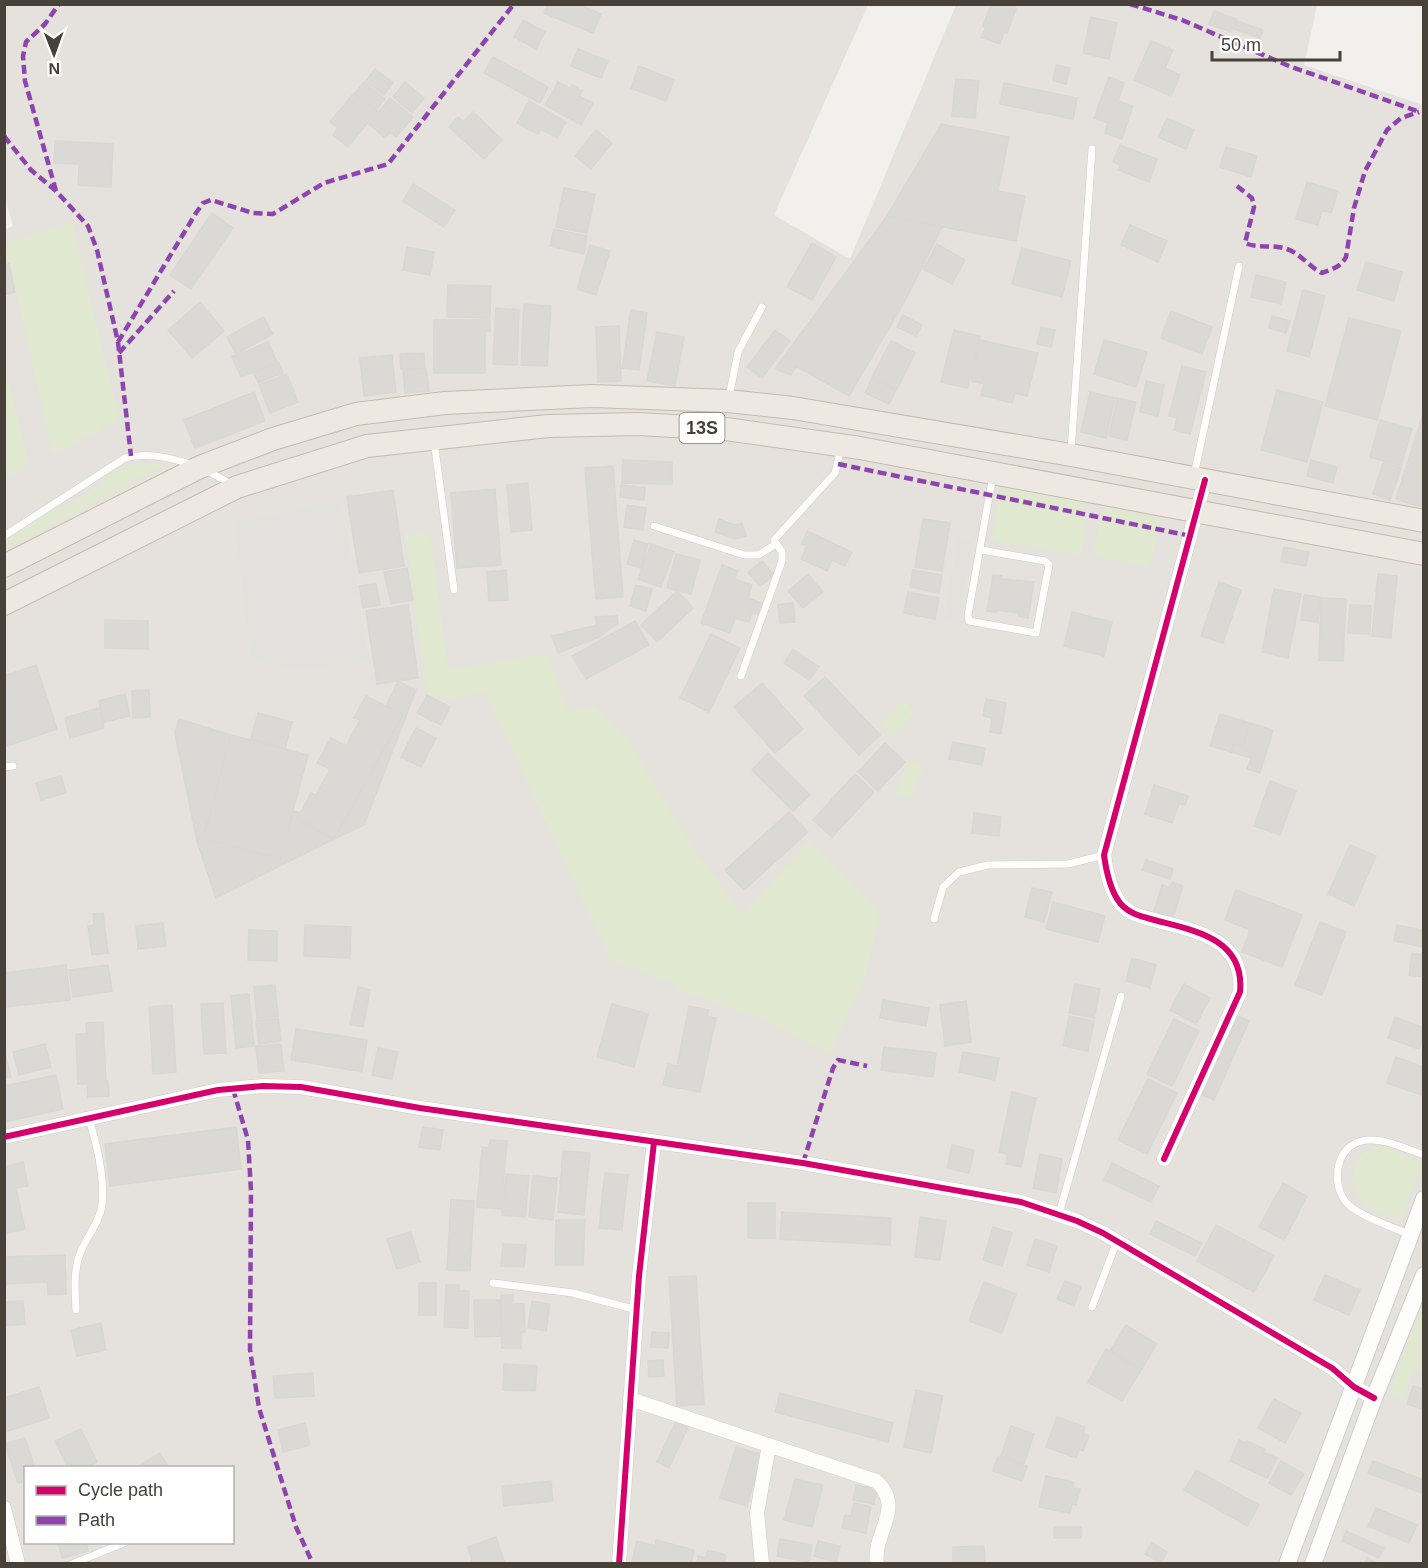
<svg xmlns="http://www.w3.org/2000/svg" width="1428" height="1568" viewBox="0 0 1428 1568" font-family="Helvetica,sans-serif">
<rect width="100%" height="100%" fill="#f2f0ed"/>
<path fill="#e5e1dc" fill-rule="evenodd" d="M5 5H868L774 215 850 259 956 5H1317L1304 65 1423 105V1563L5 1564 4 230 13 226 4 194ZM26 1468H232V1542H26Z"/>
<path fill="#e0e9d0" d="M72 222 119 420 53 454 9 260H5V244Z
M4 366 29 465 5 478H4Z
M169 462 5 550V534C25 524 101 492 107 475L125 466Z
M1005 486 1079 496C1090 514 1084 535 1081 555L992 540 1000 493Z
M1103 507 1160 519 1151 563 1146 566 1098 557 1094 551Z
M430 533 448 670 546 654 568 711 593 707 627 738 683 833 742 915 809 842 880 912 866 974 830 1054 761 1019 676 989V985L611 960 485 692 448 700 426 694 406 535Z
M902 700 915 711 892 737 880 726Z
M908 760 924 767 910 799 895 793Z
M1382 1146 1423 1164 1400 1222C1388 1216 1368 1209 1360 1198 1343 1177 1357 1149 1382 1146Z
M1423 1299V1372L1414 1369 1403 1399 1389 1396Z"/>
<path fill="#e3e1de" d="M341 501 369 660 300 670 251 658 235 523Z
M958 539 972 541 959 623 944 620Z"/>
<path fill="#dbd9d5" stroke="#dad7d3" stroke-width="1.5" d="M548 4H578L601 14 593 33 544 13Z
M991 4H1016L1015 8 1016 9 1007 33 1004 32 1000 44 981 37 986 27 983 26Z
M1214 11 1236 19 1231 32 1209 24Z
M1091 17 1117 23 1109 59 1083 53Z
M523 20 545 32 536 49 514 37Z
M1237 21 1263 30 1260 38 1234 29Z
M1151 41 1173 50 1165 68 1180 75 1171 96 1134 80Z
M578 49 608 61 601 78 571 66Z
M493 57 548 87 540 103 484 73Z
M1056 65 1070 68 1066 84 1053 81Z
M639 66 674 80 666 101 631 88Z
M375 69 393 83 384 95 366 81Z
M1109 77 1124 83 1118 101 1133 106 1122 139 1105 133 1108 123 1094 118Z
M956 79 979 81 975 118 952 116Z
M364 82 385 99 376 110 355 93Z
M405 82 424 98 412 113 393 97Z
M558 82 570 88 572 85 582 91 579 96 593 103 581 125 545 105Z
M1004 83 1077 98 1073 119 1000 104Z
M354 93 377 111 348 147 333 135 338 128 330 122Z
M390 98 413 117 396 137 390 132 385 138 369 124Z
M529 101 566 122 557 138 541 129 538 134 517 123Z
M473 112 502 140 484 159 449 127 458 117 463 122Z
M1167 118 1194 130 1186 149 1158 137Z
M941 124 1009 137 998 191 1025 196 1016 241 887 216Z
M596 130 612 143 591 169 575 156Z
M55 141 113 144 111 187 78 185 79 164 54 163Z
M1120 145 1157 159 1149 182 1118 170 1120 165 1113 162Z
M1226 147 1257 156 1251 177 1220 167Z
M1307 182 1338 191 1331 213 1322 210 1318 225 1296 219Z
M413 184 455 210 444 227 403 201Z
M564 188 595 194 587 233 556 227Z
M212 213 233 228 191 289 170 275Z
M887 216 942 227 906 299 849 396 796 366 791 375 775 369Z
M1130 225 1167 241 1158 262 1121 245Z
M554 229 587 236 584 254 550 246Z
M812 243 836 257 812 300 787 287Z
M937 244 965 260 952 284 923 269Z
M590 245 610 251 596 295 577 289Z
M407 247 434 252 430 275 403 270Z
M1022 248 1071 261 1062 297 1012 284Z
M1366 262 1402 272 1394 301 1357 290Z
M9 264 15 292 4 295V265Z
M1256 275 1286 282 1281 304 1251 297Z
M448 285 491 286 490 318 447 317Z
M1303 290 1325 296 1309 357 1287 351Z
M200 302 224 331 192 358 168 330Z
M524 304 551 306 547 366 521 365Z
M496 308 519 310 517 365 493 364Z
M631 310 647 313 639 370 622 368Z
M1171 311 1212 327 1202 354 1161 338Z
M903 315 922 325 916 336 897 327Z
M1272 316 1290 321 1286 333 1269 328Z
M263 317 273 334 236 354 227 337Z
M1349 318 1401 331 1377 420 1325 406Z
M434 320H490V331H485V373H434Z
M619 326 621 381 598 382 596 327Z
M1041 327 1055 330 1051 347 1037 344Z
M775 330 790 341 762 378 747 367Z
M954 330 980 336 967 388 941 382Z
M657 332 684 337 675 386 647 381Z
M980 340 1038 353 1027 396 1015 393 1012 403 981 395 984 384 971 381Z
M1104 340 1147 352 1136 387 1094 374Z
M891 341 915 353 897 389 872 377Z
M268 342 277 362 241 377 232 357Z
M424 353 425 368 401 369 400 354Z
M392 355 396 392 364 396 360 358Z
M279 363 283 373 258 383 254 373Z
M1182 366 1206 372 1190 434 1174 430 1177 418 1169 416Z
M426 368 429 391 405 393 403 370Z
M287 374 298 402 270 413 259 385Z
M872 379 896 390 889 404 865 393Z
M1146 381 1164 385 1158 416 1140 412Z
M1277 390 1323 402 1307 462 1261 450Z
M254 392 265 421 195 448 184 420Z
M1090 392 1115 398 1106 438 1081 432Z
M1117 398 1136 402 1127 440 1109 436Z
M1424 411V508L1396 499Z
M1380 420 1412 429 1401 466 1370 457Z
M623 460 672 462V484L622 483Z
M1311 460 1337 467 1333 483 1307 476Z
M1383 463 1401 468 1390 500 1373 494Z
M613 466 623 597 596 599 585 468Z
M528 483 532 530 511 532 507 485Z
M621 485 645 488 644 500 620 497Z
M495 489 501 565 457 568 451 493Z
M393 490 404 566 359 573 347 497Z
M627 505 646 508 643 530 624 527Z
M719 519 735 525 742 523 746 536 735 539 715 532Z
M923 519 950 523 942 571 915 567Z
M807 531 852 552 845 566 832 560 827 571 801 559 807 546 802 544Z
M634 540 648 544 641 568 627 564Z
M651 544 674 552 661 587 638 579Z
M1284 547 1309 552 1306 566 1281 562Z
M676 554 700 560 691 594 667 588Z
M762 561 774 575 760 586 748 572Z
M722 565 738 571 734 579 752 585 748 598 764 604 760 615 752 612 749 622 735 618 730 633 701 623Z
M407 568 413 600 391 604 384 572Z
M506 570 508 600 489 601 487 572Z
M913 570 942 575 939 593 910 587Z
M808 574 823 592 803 608 788 591Z
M1378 574 1397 576 1391 638 1372 636Z
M993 575 1002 576V579L1034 582 1028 618 1018 616V613L997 610 996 612 987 611Z
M1219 582 1241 590 1223 643 1201 636Z
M376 584 380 605 363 608 359 586Z
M636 585 652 589 646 611 630 606Z
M1274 589 1301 594 1288 658 1262 652Z
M677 591 693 608 657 642 641 625Z
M908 592 939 598 935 619 904 613Z
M1304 595 1320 597 1318 622 1301 620Z
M1321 598 1346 599 1343 661 1319 660Z
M793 603 795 622 780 623 778 605Z
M408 605 418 678 377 684 366 611Z
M1350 605 1371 606 1370 634 1348 633Z
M1072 612 1112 622 1104 656 1064 646Z
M617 616 618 623 599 637 558 653 552 636 597 625 595 617Z
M105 620 148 621V649L105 648Z
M635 621 649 645 586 679 572 656Z
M711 634 740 648 709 712 680 698Z
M793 649 819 667 809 680 784 663Z
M36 665 57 729 4 747V676Z
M825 677 880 735 859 755 804 696Z
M398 681 416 690 364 825 334 839 403 715 386 706Z
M762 683 803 729 775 753 734 707Z
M149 690 150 717 133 718 132 691Z
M125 694 130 716 104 722 99 701Z
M427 695 450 707 441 725 417 713Z
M366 696 403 715 334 839 297 819 311 793 316 795 330 769 317 763 331 738 346 746 360 720 354 718Z
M986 699 1006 703 1001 734 990 732 992 718 983 716Z
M99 708 104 728 70 738 65 718Z
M258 713 292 722 285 749 251 739Z
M1220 714 1250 723 1243 746 1233 744 1231 752 1210 746Z
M179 719 231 735 203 839 280 859 293 811 300 813 297 819 334 839 216 898 197 841 175 733Z
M1250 723 1273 730 1260 773 1247 769 1251 758 1231 752 1233 744 1243 746Z
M416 728 436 738 421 767 401 757Z
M231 735 308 755 280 859 203 839Z
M953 742 985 748 982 765 949 759Z
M885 743 905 762 878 791 858 772Z
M768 753 810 795 793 811 752 770Z
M855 774 874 792 832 837 813 820Z
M61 776 66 793 41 800 36 783Z
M1270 781 1296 791 1280 835 1254 826Z
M1154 785 1188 796 1185 805 1179 804 1172 823 1145 814Z
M789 812 808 832 744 890 725 870Z
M974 813 1001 817 999 836 972 833Z
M1350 845 1376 856 1354 906 1328 894Z
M1146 860 1173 869 1170 879 1142 870Z
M1172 882 1183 886 1173 918 1154 911 1162 885 1170 888Z
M1032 888 1052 892 1044 922 1025 917Z
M1236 890 1302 915 1282 967 1242 952 1250 930 1225 920Z
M1053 902 1105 916 1098 942 1046 929Z
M103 913 108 953 92 955 88 926 94 925 93 914Z
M1320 922 1346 932 1322 995 1295 985Z
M163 923 166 946 138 949 136 926Z
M305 925 351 927 350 958 304 956Z
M1397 925 1424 930V947L1394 941Z
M249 930 277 931V961L248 960Z
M1412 953 1424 955V977L1409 975Z
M1132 958 1156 965 1150 988 1126 981Z
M66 965 70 1000 4 1007V973Z
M108 965 112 991 73 997 69 970Z
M1075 984 1100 989 1094 1018 1069 1013Z
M1184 984 1210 998 1196 1024 1170 1010Z
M275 985 278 1016 257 1019 254 987Z
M358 987 370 990 363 1027 350 1025Z
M249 994 254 1046 236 1048 231 996Z
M883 1000 929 1008 926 1026 880 1018Z
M966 1001 971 1042 945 1046 940 1005Z
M223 1003 226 1053 204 1054 201 1004Z
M612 1004 648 1014 634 1067 597 1057Z
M172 1005 176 1072 153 1074 149 1007Z
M689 1006 709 1010 707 1016 716 1018 700 1092 663 1085 668 1064 677 1066Z
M1069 1016 1094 1021 1088 1051 1063 1046Z
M1238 1016 1249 1021 1214 1100 1202 1095Z
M1395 1017 1424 1028V1036L1419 1049 1388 1038Z
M278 1018 281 1041 259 1044 256 1021Z
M1174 1019 1199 1031 1172 1086 1147 1074Z
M103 1022 106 1081H108L109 1096 88 1097 87 1084H78L76 1034H87L86 1023Z
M296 1029 367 1040 362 1072 291 1060Z
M45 1044 51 1067 19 1075 13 1052Z
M281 1044 284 1071 259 1073 256 1046Z
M884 1047 936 1053 933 1077 881 1070Z
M378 1048 398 1052 392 1079 372 1075Z
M963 1052 999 1058 995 1080 959 1072Z
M5 1053 11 1077 4 1078V1053Z
M1396 1057 1424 1067V1096L1387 1083Z
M56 1075 63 1109 4 1122V1086Z
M1148 1079 1177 1093 1147 1154 1118 1140Z
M1012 1092 1036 1098 1021 1167 1006 1164 1008 1154 999 1152Z
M236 1127 241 1169 110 1186 105 1144Z
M423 1127 443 1130 440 1150 419 1147Z
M490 1140 507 1141 501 1209 477 1207 482 1147 489 1148Z
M952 1145 974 1150 969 1173 947 1168Z
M563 1151 590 1153 584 1215 558 1212Z
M1040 1154 1062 1159 1056 1193 1033 1188Z
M23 1162 28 1186 16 1188 25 1229 4 1234V1167Z
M1112 1163 1159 1186 1151 1202 1104 1180Z
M605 1173 628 1175 622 1230 599 1228Z
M506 1174 529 1176 525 1217 502 1215Z
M533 1176 557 1178 553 1220 529 1217Z
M1283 1183 1307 1196 1284 1240 1259 1227Z
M451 1200 474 1201 470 1271 447 1270Z
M748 1203H775V1238H748Z
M782 1212 891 1218 890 1245 780 1239Z
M920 1217 946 1221 940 1260 915 1257Z
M556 1220H585L583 1265H555Z
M1156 1221 1202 1243 1195 1256 1150 1234Z
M1216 1225 1274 1256 1254 1292 1197 1261Z
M993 1227 1012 1233 1002 1266 983 1260Z
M411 1232 420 1262 397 1269 387 1239Z
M1035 1239 1057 1246 1049 1272 1027 1265Z
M503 1244 526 1245 524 1267 501 1266Z
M65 1255 66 1294 48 1295 47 1282 5 1284 4 1257Z
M1325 1275 1360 1290 1349 1315 1314 1300Z
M696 1276 704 1404 677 1406 669 1277Z
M1065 1281 1081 1287 1074 1306 1057 1299Z
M984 1282 1016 1294 1002 1333 969 1321Z
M419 1283H436V1315H419Z
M446 1285H459V1291H469L468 1328 444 1327Z
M501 1295H513V1304H524L525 1332 521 1333V1348H502Z
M474 1300H500V1336L475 1337Z
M23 1301 25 1324 4 1326V1302Z
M532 1301 550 1304 546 1331 528 1328Z
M101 1323 106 1350 77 1356 71 1330Z
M1126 1325 1157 1344 1141 1370 1110 1351Z
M652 1332 669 1333 668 1348 651 1347Z
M1106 1349 1141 1370 1122 1401 1088 1382Z
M663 1360 664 1376 649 1377 648 1361Z
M504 1364 537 1366 535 1391 503 1390Z
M313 1373 314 1396 275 1398 273 1376Z
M1413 1386 1424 1389 1422 1409 1407 1404Z
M39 1387 49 1418 5 1432 4 1398Z
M916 1390 943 1396 931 1453 904 1447Z
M780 1393 893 1423 888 1442 775 1412Z
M1274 1399 1301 1413 1285 1443 1258 1428Z
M1057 1417 1085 1427 1083 1434 1089 1436 1083 1451 1079 1449 1076 1458 1046 1447Z
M676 1421 688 1427 669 1468 657 1462Z
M305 1423 310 1445 283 1452 278 1430Z
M1011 1426 1034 1434 1024 1464 1001 1456Z
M81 1429 97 1462 86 1468H68L55 1441Z
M25 1438 35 1468H26V1481L18 1483 5 1444Z
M1239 1440 1244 1443 1247 1441 1265 1449 1263 1452 1277 1458 1267 1478 1230 1461Z
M736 1447 762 1455 747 1506 720 1498Z
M160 1453 167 1464 162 1468H143L141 1465Z
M998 1457 1027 1466 1022 1481 993 1471Z
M1281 1461 1304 1474 1291 1495 1269 1483Z
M1373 1461 1424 1480V1494L1368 1473Z
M1196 1470 1259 1505 1247 1526 1184 1490Z
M1046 1476 1074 1482 1073 1488 1080 1489 1076 1505 1072 1504 1070 1513 1039 1507Z
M795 1479 823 1485 812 1527 784 1520Z
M551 1481 553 1501 504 1506 502 1486Z
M856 1485 877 1489 874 1504 853 1500Z
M854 1503 871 1507 866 1533 842 1528 845 1515 851 1516Z
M1376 1508 1417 1525 1409 1543 1368 1526Z
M1054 1527H1081V1538H1054Z
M1346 1531 1384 1548 1379 1558 1342 1541Z
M496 1537 505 1564H473L468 1547Z
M780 1539 812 1545 809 1562 777 1556Z
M656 1540 694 1550 691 1564 632 1562 637 1541 655 1546Z
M818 1541 840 1546 836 1562 814 1556Z
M58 1542H86L88 1551 62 1558Z
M1152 1543 1167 1552 1161 1563 1145 1554Z
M984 1546 985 1564H953V1547Z
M708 1550 726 1555 724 1564H697L698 1556 706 1558Z
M1367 1558 1380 1564H1364Z"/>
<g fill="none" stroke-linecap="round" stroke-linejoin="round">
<defs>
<path id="service" d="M729 397 738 352 762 307
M434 441 454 590
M1071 451 1092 149
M206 470 231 484
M1194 475 1239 266
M654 526 744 555H758L776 544
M4 536 125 458C148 452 172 458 193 465
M981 550 1045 561 1049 565 1036 633 969 621 968 615 993 475
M741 676 782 561V552L774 540 835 473 841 448
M4 767 13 766
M934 919 943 887 959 872 988 865 1068 864 1104 855
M1059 1214 1121 996
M1410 1235C1394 1227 1355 1215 1345 1201 1329 1179 1338 1139 1371 1140 1389 1140 1406 1149 1424 1155
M493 1283 573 1293 637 1310
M1092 1307 1117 1241
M76 1310C75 1290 73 1270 81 1251 87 1236 100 1222 102 1205 105 1177 97 1145 89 1119
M72 1564 126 1542"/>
<path id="minor" d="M4 1137 218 1090 263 1086 301 1087 420 1108 803 1163 1021 1202 1077 1221 1103 1233 1332 1368 1354 1387 1374 1398
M1164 1159 1240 992C1245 940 1197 931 1158 921 1144 917 1130 915 1120 903 1110 890 1106 870 1104 855L1205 480
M630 1399 876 1481C906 1508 872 1533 877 1564
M4 1508 18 1564
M619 1564 639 1276 654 1142
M762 1564 757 1513 769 1445"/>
<path id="tertiary" d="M1287 1564 1424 1199
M1313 1564 1374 1398 1424 1275"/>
<path id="trunk" d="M4 566 200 467 273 439 356 414 445 403 592 396 728 401 793 408 1071 455 1424 521
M4 604 237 487 367 446 548 426 638 424 726 429 860 448 1424 554"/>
</defs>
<use href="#service" stroke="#d0ceca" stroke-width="8"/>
<use href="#minor" stroke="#d0ceca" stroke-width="15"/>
<use href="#tertiary" stroke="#d0ceca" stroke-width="18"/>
<use href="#trunk" stroke="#c6bbac" stroke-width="24"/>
<use href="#service" stroke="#fdfdfc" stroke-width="7"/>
<use href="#minor" stroke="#fdfdfc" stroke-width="14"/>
<use href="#tertiary" stroke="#fdfdfc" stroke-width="16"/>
<use href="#trunk" stroke="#ede9e2" stroke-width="22"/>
<path stroke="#8e44ad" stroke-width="4.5" stroke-dasharray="9 4.5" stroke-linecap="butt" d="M1130 4 1182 20 1289 66 1420 112
M4 136 31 170 56 191 88 226 97 250 118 342 131 456
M1237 186 1252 198 1254 207 1245 243C1258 249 1273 244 1287 249 1300 253 1309 267 1322 273 1332 269 1341 267 1346 257L1354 208 1365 171 1387 130 1401 118 1419 112
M56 191 25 81 23 56 26 42 45 24 59 4
M118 342 196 213 203 203 211 200 253 213 273 214 324 183 388 164 514 4
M119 353 174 291
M838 464 1191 536
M233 1089 248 1140 251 1191 250 1350 259 1408 296 1527 313 1564
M803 1163 833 1068 838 1060 867 1066"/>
<defs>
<path id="cycleway" d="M4 1137 218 1090 263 1086 301 1087 420 1108 803 1163 1021 1202 1077 1221 1103 1233 1332 1368 1354 1387 1374 1398
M1164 1159 1240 992C1245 940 1197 931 1158 921 1144 917 1130 915 1120 903 1110 890 1106 870 1104 855L1205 480
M619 1564 639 1276 654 1142"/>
</defs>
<use href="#cycleway" stroke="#fff" stroke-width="10"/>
<use href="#cycleway" stroke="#d6006c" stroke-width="6"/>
</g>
<g text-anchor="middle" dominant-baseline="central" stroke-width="6" stroke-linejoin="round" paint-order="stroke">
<rect fill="#fff" stroke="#7e7a74" stroke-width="1.5" x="679.5" y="413" width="45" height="30" rx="4.5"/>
<g font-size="18" font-weight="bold" fill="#474139">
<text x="702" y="428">13S</text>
</g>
</g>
<rect width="1428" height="1568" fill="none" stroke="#474139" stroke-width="12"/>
<rect x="24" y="1466" width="210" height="78" fill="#ffffff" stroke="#b5b3b0" stroke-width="1.5"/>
<rect x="36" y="1486" width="30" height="9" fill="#d6006c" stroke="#b5b3b0" stroke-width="1.5"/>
<text x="78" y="1496" font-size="18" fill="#474139">Cycle path</text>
<rect x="36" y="1516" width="30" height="9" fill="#8e44ad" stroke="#b5b3b0" stroke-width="1.5"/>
<text x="78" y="1526" font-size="18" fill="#474139">Path</text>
<g transform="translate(54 54) rotate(179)" stroke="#ffffff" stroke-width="4.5" paint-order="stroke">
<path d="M0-4.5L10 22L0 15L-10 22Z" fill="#474139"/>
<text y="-9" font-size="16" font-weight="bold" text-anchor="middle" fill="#474139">N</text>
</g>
<path d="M1212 51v9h128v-9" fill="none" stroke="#474139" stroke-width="3"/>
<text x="1221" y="51" font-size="18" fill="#474139" stroke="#ffffff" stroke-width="4.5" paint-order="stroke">50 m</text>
</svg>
